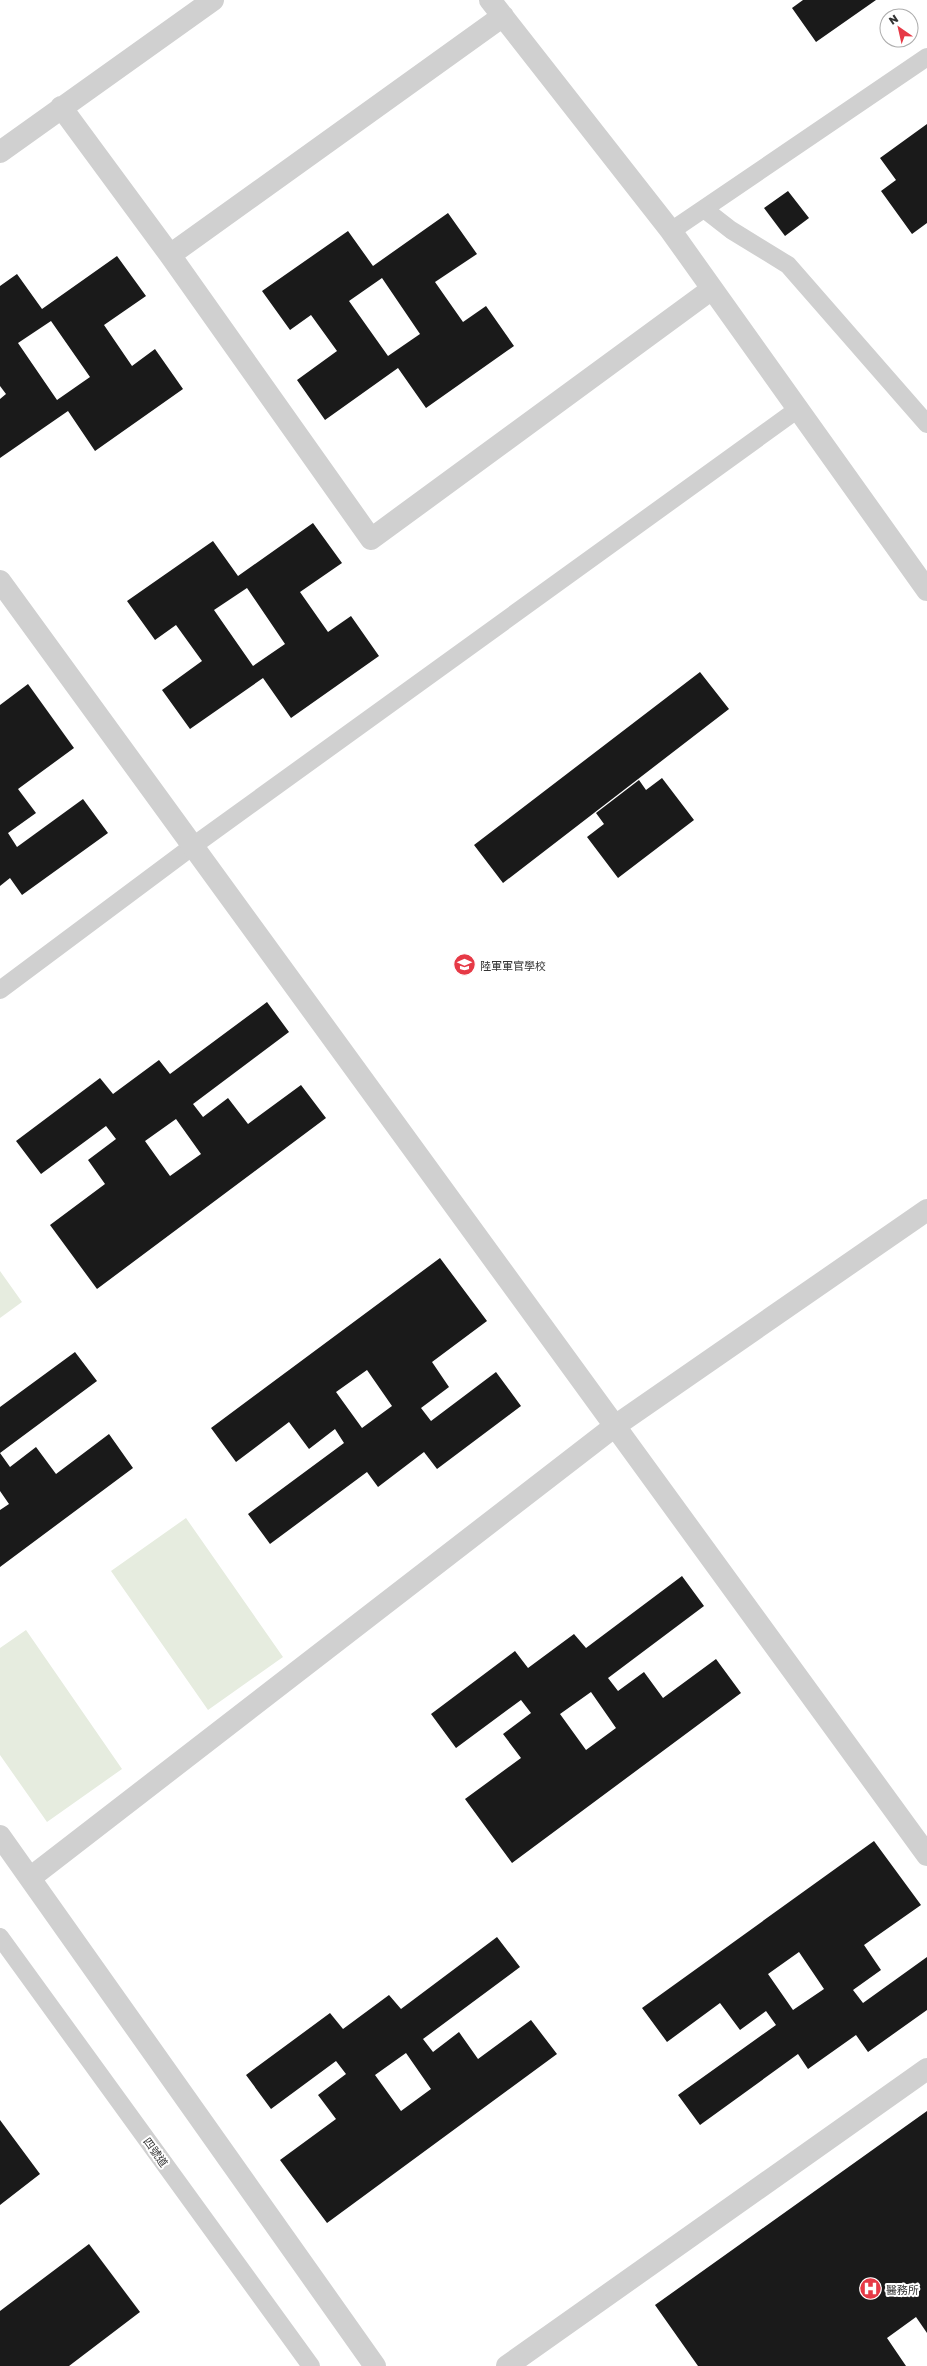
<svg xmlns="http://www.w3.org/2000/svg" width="927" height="2366" viewBox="0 0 927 2366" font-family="'Golos Text','Noto Sans TC',sans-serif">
<rect width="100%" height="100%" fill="#fff"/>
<path fill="#e6ecdf" d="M0 1271 22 1302 0 1318Z
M186 1518 283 1657 208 1710 111 1571Z
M26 1630 122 1769 47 1822 0 1755V1648Z"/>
<path fill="#1a1a1a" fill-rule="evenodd" d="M803 0H876L816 42 792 8Z
M927 124V223L912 234 881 191 896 180 880 158Z
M788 191 809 218 785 236 764 208Z
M448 213 477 254 435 282 463 322 486 306 514 346 426 408 398 368 325 420 297 380 337 351 311 315 290 330 262 291 348 231 373 266ZM382 278 420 334 388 356 349 301Z
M117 256 146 296 104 325 132 366 155 349 183 389 95 451 68 411 0 458V399L6 394 0 386V286L17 274 42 309ZM51 321 90 377 57 400 18 343Z
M313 523 342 563 300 592 328 632 351 616 379 656 291 718 263 678 190 729 162 690 202 661 176 625 155 640 127 601 213 541 238 576ZM247 588 285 644 253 666 214 610Z
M700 672 729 709 503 883 474 845Z
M28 684 74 748 18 789 36 813 8 833 17 847 83 799 108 833 22 895 10 878 0 886V705Z
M662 778 694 820 618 878 587 837 604 824 596 813 639 780 646 790Z
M267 1002 289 1032 193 1104 203 1117 228 1098 248 1124 301 1085 326 1118 97 1289 50 1225 105 1184 88 1160 116 1139 106 1126 41 1174 16 1141 100 1078 113 1094 159 1060 170 1074ZM176 1119 201 1154 170 1176 145 1141Z
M440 1258 487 1321 432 1362 449 1387 421 1408 431 1421 496 1372 521 1406 437 1469 424 1452 378 1487 367 1472 270 1544 248 1514 344 1443 335 1429 309 1449 289 1422 236 1462 211 1428ZM367 1370 392 1406 362 1428 336 1392Z
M75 1352 97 1381 0 1453V1407Z
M109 1434 133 1468 0 1567V1510L9 1504 0 1491V1453L10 1467 36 1447 56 1474Z
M682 1576 704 1606 608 1678 618 1691 644 1672 663 1698 716 1659 741 1693 512 1863 465 1799 521 1758 503 1734 531 1713 521 1700 456 1748 431 1714 515 1651 528 1668 574 1634 586 1648ZM591 1692 616 1728 586 1750 560 1714Z
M874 1841 921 1905 864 1945 881 1970 853 1990 863 2003 927 1957V2010L868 2052 856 2035 808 2069 798 2054 700 2125 678 2095 776 2025 766 2011 740 2030 720 2003 667 2042 642 2008ZM799 1952 824 1989 793 2010 768 1974Z
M497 1937 520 1967 423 2039 433 2052 459 2032 478 2059 531 2020 557 2054 327 2223 280 2160 336 2119 318 2095 346 2074 336 2061 271 2109 246 2075 330 2013 343 2029 389 1995 401 2009ZM406 2053 431 2089 401 2111 375 2075Z
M927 2111V2333L916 2317 887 2338 906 2366H698L655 2305Z
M0 2120 40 2174 0 2205Z
M89 2244 140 2312 69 2366H0V2311Z"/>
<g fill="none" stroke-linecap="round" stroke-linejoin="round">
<path stroke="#d0d0d0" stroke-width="18" d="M704 209 731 230 788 265 927 424
M671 231 927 57
M0 990 193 846 798 409
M0 1937 311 2366"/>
<path stroke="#d0d0d0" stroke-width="22" d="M490 0 671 231 927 590
M61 107 170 255 371 539 712 289
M0 152 213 0
M170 255 503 16
M0 581 927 1855
M0 1836 375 2366
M30 1878 615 1426 927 1210
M507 2366 927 2069"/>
</g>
<defs>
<symbol id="university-disc" viewBox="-11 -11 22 22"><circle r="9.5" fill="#e63946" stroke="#fff"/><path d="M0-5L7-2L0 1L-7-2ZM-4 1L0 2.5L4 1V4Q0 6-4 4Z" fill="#fff"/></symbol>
<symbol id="hospital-disc" viewBox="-11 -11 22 22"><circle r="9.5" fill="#e63946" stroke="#fff"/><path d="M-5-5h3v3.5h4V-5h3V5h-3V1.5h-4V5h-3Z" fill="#fff"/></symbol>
</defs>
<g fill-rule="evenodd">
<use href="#university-disc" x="452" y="952" width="25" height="25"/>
<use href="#hospital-disc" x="858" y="2276" width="25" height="25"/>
</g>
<g text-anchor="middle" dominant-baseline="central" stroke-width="4" stroke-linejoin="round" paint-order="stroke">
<g font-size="11" fill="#333" stroke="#fff" text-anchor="start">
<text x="480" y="965">陸軍軍官學校</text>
<text x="886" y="2289">醫務所</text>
</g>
<g font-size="11" fill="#333" stroke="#fff">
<text transform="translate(156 2152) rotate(54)">四號道</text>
</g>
</g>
<g transform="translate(899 28) rotate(326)"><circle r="19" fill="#ffffff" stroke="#adadad"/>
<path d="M0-3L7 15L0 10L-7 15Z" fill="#e63946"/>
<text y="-6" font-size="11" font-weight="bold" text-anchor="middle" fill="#333333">N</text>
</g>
</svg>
